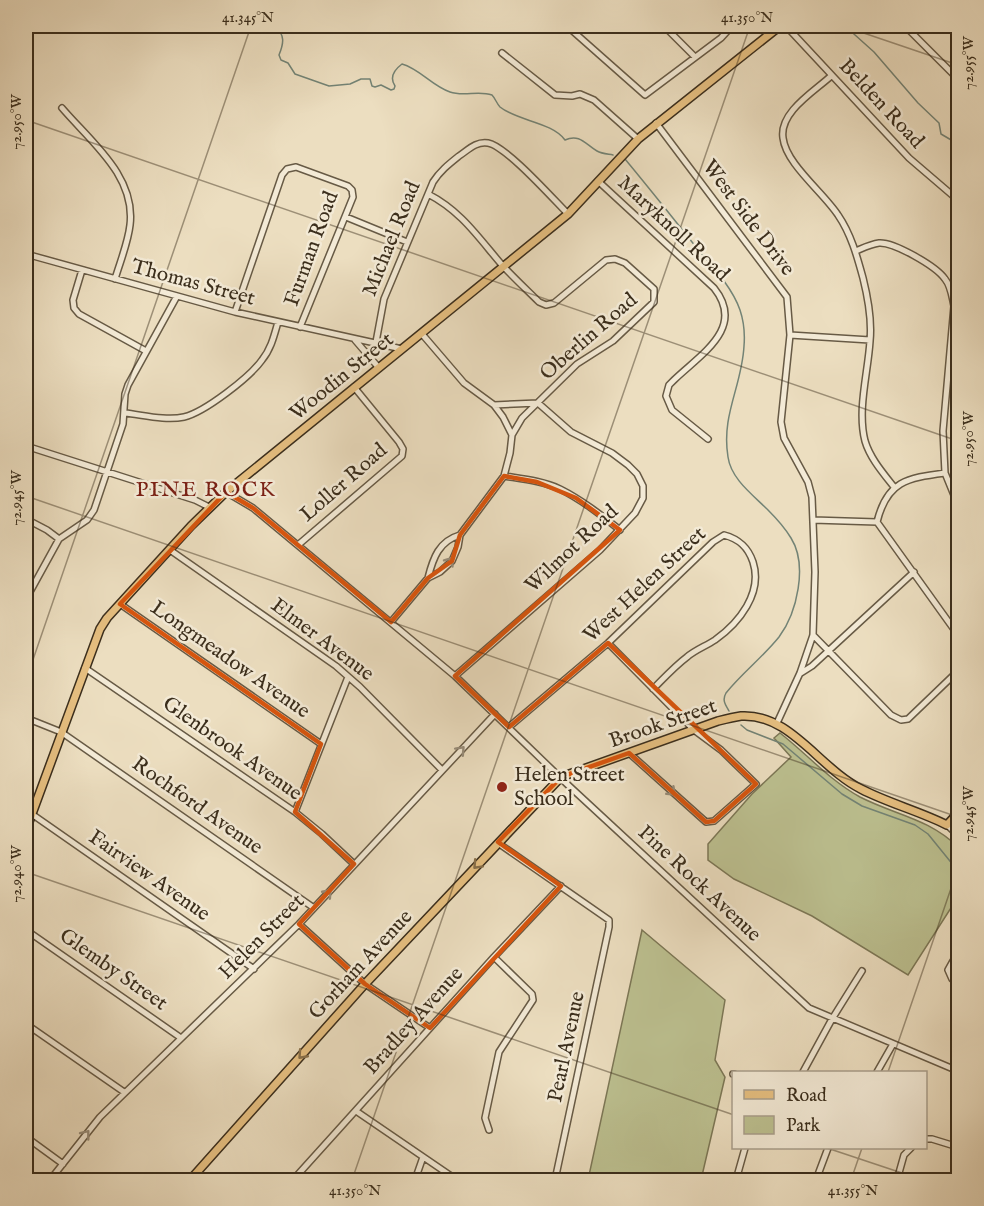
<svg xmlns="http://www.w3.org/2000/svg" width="984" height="1206" viewBox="0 0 984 1206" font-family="'IM FELL English',serif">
<rect width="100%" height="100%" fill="#ecdec0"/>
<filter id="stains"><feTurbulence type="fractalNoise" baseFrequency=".00333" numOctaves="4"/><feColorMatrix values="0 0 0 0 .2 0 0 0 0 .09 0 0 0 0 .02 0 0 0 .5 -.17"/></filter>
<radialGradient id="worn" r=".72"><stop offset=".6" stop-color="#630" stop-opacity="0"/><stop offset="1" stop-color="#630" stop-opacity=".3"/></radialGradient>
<path fill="#bcc090" stroke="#7c7756" stroke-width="1.5" d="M780 733C807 754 829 780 860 797 895 815 928 818 958 847V897L908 975 812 916 734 879 708 860V844L752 794 791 757 774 738Z
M642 930 725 1000 715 1060 725 1077 701 1180H588Z"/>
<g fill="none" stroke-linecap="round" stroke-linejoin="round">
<path stroke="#738375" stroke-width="1.5" d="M275 26C285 35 284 43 279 55L281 60 288 63 295 74 329 86 350 84 361 79H370L372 86 375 87 381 85 391 90 394 89 395 86C389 77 394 70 402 64 420 69 432 86 450 92 464 97 478 90 492 95 495 98 497 104 500 107 517 121 552 122 565 140 580 133 586 145 597 151 602 154 608 154 613 155
M845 26 874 52 918 103 939 123 941 134 958 144
M625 159C649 188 673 218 696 247 712 266 732 287 740 310 744 322 745 334 744 346 742 386 721 415 728 457 731 479 753 495 768 510 776 518 785 528 791 538 808 565 797 613 779 637 763 657 742 673 726 693 722 700 725 704 729 711
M741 725 747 730 783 744 842 794 862 806 915 825 928 834 958 871"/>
<defs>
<path id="minor" d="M567 26 645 95 721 38 732 26
M664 26 695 57
M786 26 909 158 958 200
M905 26 958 79
M502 53 555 95 572 96 580 94 594 100 638 139
M831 76C815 91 779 112 783 138 786 164 823 192 838 215 851 234 857 256 863 278 868 298 872 321 870 341 868 373 857 410 865 441 870 458 883 473 894 487
M62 108C91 142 136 176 130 225 128 243 120 262 115 279
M656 123 787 297 790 335 781 422 784 438 808 482 812 497 815 572 813 635 800 673 777 723
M598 181 714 288C746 328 701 354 674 380L669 385 666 396 672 410 708 439
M346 217 407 242
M856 251C863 248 871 244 879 243 894 242 936 266 945 279 951 286 952 297 954 306L943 431 945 473 958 505
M26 254 235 312 402 349
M82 270 73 300 74 308 79 314 146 351
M235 312 282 175 287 169 296 167 348 186 352 190 353 197 300 327
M422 334 464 383 494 405 503 417 512 435
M790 335 870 340
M355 340 379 368
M376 342 384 299 433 182C440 171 449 164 459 156 468 150 476 141 488 143 506 146 553 199 568 214
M125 413C143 415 166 421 184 417 205 412 250 377 262 360 271 349 274 336 278 322
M26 446 195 500 209 507
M504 476C523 479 543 481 560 489 582 500 601 515 620 530
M226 492 253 508 455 676 568 785 809 1008 958 1071
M26 519 47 530 59 539
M813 520 877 522 958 635
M877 522C887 481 907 478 945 473
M298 545 402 456 403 449 399 442 354 387
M170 550 336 666 360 687 442 770
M428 578C433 558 439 541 460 535
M26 599 59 539 87 520 94 510 123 424 125 394 128 385 177 296
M120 604 321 744
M391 622 428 578 440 572 452 561 458 547 460 535 504 476 510 453 512 435 522 418 577 364 613 341 654 302V289L625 263 615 259 606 260 554 303 546 305 539 302C527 290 514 278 502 265 478 237 461 211 428 194
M813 635 891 715 901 720 908 719 958 671
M608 643 694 730 721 750 756 784 714 821 706 822 629 753
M85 668 295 812 322 834 354 864
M801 673 812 666 914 572
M455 676 600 550 635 513 643 498V486L637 474 628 465 612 453 571 432 538 403 494 405
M26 718 61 732 314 908
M509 727 608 643 713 542 724 535C739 539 748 547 753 562 763 593 739 623 715 640 706 646 695 650 687 657 675 666 664 678 653 689
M26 810 254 969
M295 812 348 677
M947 825 958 835
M498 843 609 920V927L555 1180
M299 924 365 984 430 1028
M26 930 181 1038
M958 958 953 961 948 970 952 979 958 983
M26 1024 124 1092
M803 1072 832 1019 862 971
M877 1072 893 1044
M733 1074H734
M356 1111 457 1180
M489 1130 485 1118 499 1052 533 1000 532 994 494 957
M26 1137 63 1164
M926 1139H932L958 1147
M50 1180 100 1117 299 924 495 714
M293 1180 494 957 561 886
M415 1180 423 1157
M736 1180 745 1148
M816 1180 828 1148
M897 1180 904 1155 911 1148"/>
<path id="major" d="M26 830 100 629 107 618 191 526 226 492 568 214 638 139 780 26
M190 1180 365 984 561 777 718 721C726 719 734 717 741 716 790 713 819 768 861 789 888 803 919 811 947 825L958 813"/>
</defs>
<use href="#minor" stroke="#675a45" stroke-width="8"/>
<use href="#major" stroke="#3b2e1c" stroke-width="10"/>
<use href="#minor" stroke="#f3ead6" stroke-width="5"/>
<use href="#major" stroke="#e6bf80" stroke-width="7"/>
</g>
<defs><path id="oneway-chevron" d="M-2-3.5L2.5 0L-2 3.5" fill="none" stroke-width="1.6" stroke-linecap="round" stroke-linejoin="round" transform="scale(1.5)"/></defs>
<g stroke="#978c79">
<use href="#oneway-chevron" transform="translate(450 561) rotate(-54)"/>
<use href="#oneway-chevron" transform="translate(461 750) rotate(-47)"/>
<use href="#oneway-chevron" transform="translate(672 792) rotate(43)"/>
<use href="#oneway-chevron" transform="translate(328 893) rotate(-48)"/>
<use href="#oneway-chevron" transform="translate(86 1134) rotate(-52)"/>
</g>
<g stroke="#886f49">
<use href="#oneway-chevron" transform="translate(477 865) rotate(133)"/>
<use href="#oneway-chevron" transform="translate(302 1055) rotate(132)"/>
</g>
<path fill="none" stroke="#d7550e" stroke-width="4.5" stroke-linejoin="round" d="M504 476 537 482 576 498 620 530 455 676 509 727 608 643 756 784 714 821 706 822 629 753 561 777 498 842 561 886 430 1028 365 984 299 924 354 864 295 812 321 744 120 604 226 492 253 508 391 622 428 578 452 561 460 535Z"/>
<path fill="none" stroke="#3b2e1c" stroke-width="1.5" stroke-opacity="0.45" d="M843 26 958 65M26 120 958 441M26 496 958 817M26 680 251 26M26 872 734 1115M888 1072 958 868M827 1148 923 1180M352 1180 750 26M851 1180 862 1148"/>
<circle fill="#8f2418" stroke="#f3ead6" stroke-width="2" cx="502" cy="787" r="6"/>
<g text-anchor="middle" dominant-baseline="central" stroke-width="5" stroke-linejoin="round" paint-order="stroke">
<g font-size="21" fill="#3b2e1c" stroke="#f3ead6">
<text transform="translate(881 104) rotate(47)">Belden Road</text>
<text transform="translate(748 218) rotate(53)">West Side Drive</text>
<text transform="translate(673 229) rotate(43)">Maryknoll Road</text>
<text transform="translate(392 239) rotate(-68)">Michael Road</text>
<text transform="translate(312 249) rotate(-70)">Furman Road</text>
<text transform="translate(193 283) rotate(15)">Thomas Street</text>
<text transform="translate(589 337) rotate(-41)">Oberlin Road</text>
<text transform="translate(342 377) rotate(-39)">Woodin Street</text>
<text transform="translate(344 483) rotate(-41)">Loller Road</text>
<text transform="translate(572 549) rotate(-43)">Wilmot Road</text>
<text transform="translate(645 585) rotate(-43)">West Helen Street</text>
<text transform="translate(322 640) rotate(37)">Elmer Avenue</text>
<text transform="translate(230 660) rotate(35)">Longmeadow Avenue</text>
<text transform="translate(663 724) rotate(-19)">Brook Street</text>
<text transform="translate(232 749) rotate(35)">Glenbrook Avenue</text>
<text transform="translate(197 806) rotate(35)">Rochford Avenue</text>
<text transform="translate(149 876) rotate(35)">Fairview Avenue</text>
<text transform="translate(699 884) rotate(43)">Pine Rock Avenue</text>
<text transform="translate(262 937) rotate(-45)">Helen Street</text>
<text transform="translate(361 965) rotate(-47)">Gorham Avenue</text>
<text transform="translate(113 970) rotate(35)">Glemby Street</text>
<text transform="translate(414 1021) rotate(-48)">Bradley Avenue</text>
<text transform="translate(567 1047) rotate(-78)">Pearl Avenue</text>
</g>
<g font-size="21" fill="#3b2e1c" stroke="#f3ead6" text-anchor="start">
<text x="514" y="775">Helen Street<tspan x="514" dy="24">School</tspan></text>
</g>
<g font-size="22" letter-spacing="1.5" fill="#7a1f14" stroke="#f3ead6">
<text x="206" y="490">PINE ROCK</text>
</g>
</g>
<rect width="984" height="1206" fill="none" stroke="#ecdec0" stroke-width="66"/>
<rect x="732" y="1071" width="195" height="78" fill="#f3ead6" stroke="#a99f8c" stroke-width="1.5"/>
<rect x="744" y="1090" width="30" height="9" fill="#e6bf80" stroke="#a99f8c" stroke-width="1.5"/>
<text x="786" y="1101" font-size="18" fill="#3b2e1c">Road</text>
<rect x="744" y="1116" width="30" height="18" fill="#bcc090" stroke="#a99f8c" stroke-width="1.5"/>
<text x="786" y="1131" font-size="18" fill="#3b2e1c">Park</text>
<rect x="33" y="33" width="918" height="1140" fill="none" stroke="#3b2e1c" stroke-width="2"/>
<g font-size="15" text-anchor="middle" fill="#3b2e1c">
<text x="248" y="22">41.345°N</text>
<text x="747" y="22">41.350°N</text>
<text transform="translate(968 63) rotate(-90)" y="5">72.955°W</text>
<text transform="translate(16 122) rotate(-90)" y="5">72.950°W</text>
<text transform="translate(968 439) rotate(-90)" y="5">72.950°W</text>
<text transform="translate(16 498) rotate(-90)" y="5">72.945°W</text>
<text transform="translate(968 814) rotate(-90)" y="5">72.945°W</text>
<text transform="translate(16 874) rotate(-90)" y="5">72.940°W</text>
<text x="355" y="1195">41.350°N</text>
<text x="853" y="1195">41.355°N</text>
</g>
<rect width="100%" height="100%" filter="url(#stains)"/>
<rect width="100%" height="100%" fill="url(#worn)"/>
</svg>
